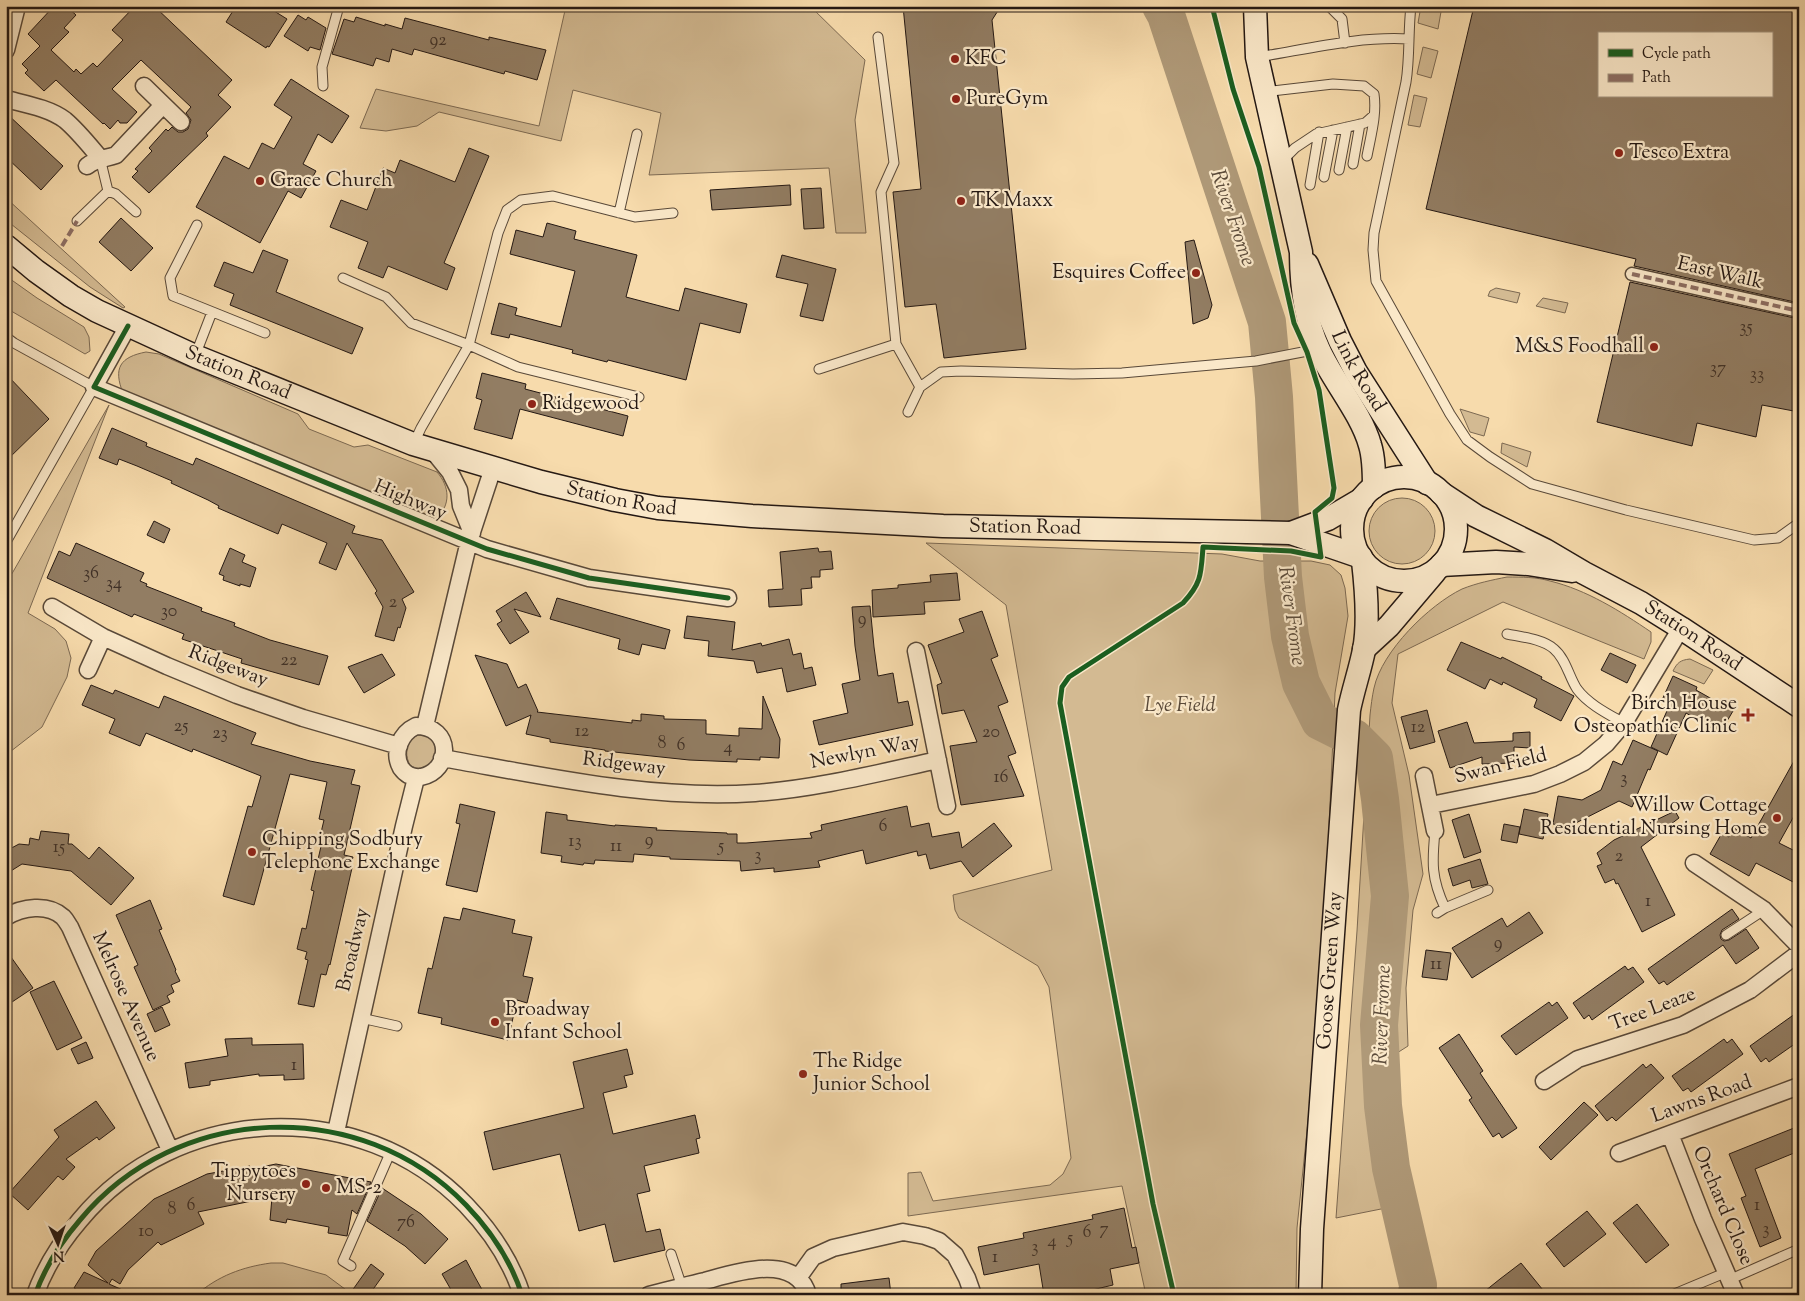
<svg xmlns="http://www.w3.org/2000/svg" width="1805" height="1301" viewBox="0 0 1805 1301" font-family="'Sorts Mill Goudy',serif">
<rect width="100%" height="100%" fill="#f7dbac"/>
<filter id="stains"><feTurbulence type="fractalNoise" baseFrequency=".004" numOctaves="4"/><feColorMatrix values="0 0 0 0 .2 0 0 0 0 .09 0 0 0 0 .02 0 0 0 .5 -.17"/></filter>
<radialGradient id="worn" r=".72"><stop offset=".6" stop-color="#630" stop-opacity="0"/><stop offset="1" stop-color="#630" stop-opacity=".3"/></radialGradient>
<path fill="#d3ba92" stroke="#7c6952" d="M566 6H810L865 60 855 120 866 233H836L829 168 649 175 661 113 573 90 561 141 439 112 417 126 386 131 360 128 376 89 539 126Z
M1421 6H1442L1438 29 1418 23Z
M1423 47 1438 51 1431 78 1417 74Z
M1414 95 1427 98 1420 127 1408 125Z
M6 198 125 307 123 308 90 287 6 220Z
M6 276 37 298 84 327 89 337 90 351 85 354 6 308Z
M1496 288 1520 293 1517 303 1488 296 1490 291Z
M1543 298 1568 303 1565 313 1536 306Z
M146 352 159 354 298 414 309 429 354 447 368 445 437 472C450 487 451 505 436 519L422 517 123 393C113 368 120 357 146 352Z
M109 405 28 613 55 629 66 641 71 658 67 677 42 727 6 755V584Z
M1460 409 1489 418 1484 436 1470 432Z
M1502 443 1531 452 1527 467 1501 453Z
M1369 531a33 33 0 1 1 66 0a33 33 0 1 1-66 0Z
M926 543 1222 554 1260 561H1311L1330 565 1341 575 1345 588 1348 616 1335 693 1325 916 1311 1092 1297 1228 1296 1295H1146L1122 1186 908 1216V1173L921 1172 933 1201 1050 1185 1063 1174 1071 1158 1049 987 1038 966 959 918 955 910 953 895 1052 870 1006 605Z
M1507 577C1522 577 1536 577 1550 581 1587 590 1620 611 1651 632V642L1644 659 1503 602 1398 654 1392 703 1409 775 1423 874 1413 910 1406 988 1408 1046 1375 1067 1381 1149 1391 1207 1336 1218 1357 931 1370 715C1371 706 1372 697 1374 688 1382 651 1429 605 1462 589 1477 583 1492 580 1507 577Z
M1690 659 1713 670 1704 684 1673 671C1677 663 1680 660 1690 659Z
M418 735C449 735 434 781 410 765 405 756 406 748 411 739Z
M271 1263H283L326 1275 353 1295H196C218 1276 242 1267 271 1263Z"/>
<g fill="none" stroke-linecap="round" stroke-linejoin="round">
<path stroke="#af9978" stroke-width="38" d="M1161 6 1166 15 1267 322 1274 397 1283 577 1290 636 1301 683 1320 721 1354 738 1374 758 1380 799 1390 896 1379 1025 1383 1106 1391 1168 1418 1285 1417 1295"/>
</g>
<path fill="#927d63" stroke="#241813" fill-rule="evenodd" d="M54 6H66L76 15 64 28 69 32 51 50 74 72 76 69 81 74 93 63 97 67 123 40 112 30 135 6H154L232 80 218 95 231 107 206 133 208 136 149 193 132 177 138 171 135 169 152 151 149 148 166 129 168 131 172 127 178 132H183L188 129 191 120 186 113 191 107 141 60 112 89 137 112 127 123H120L118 120 110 129 104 123 103 124 56 80 44 91 25 73 28 70 22 64 40 46 28 34Z
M236 6H266L287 19 269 47 267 46 266 48 226 22Z
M903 6H1001L992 20 1026 349 944 358 936 304 905 307 893 192 921 189Z
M1474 6H1799V303L1634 266 1636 259 1426 209ZM1599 34H1771V96H1599Z
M298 15 306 20 308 17 326 28 320 50 310 47 308 51 284 36Z
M356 17 385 26V24L402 29 405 18 489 40V37L546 50 537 80 505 71 504 74 414 49 412 55 392 49 389 62 376 58 373 66 332 54 344 19 354 22Z
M291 79 349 116 332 143 318 134 303 164 316 171 301 198 288 191 260 243 196 207 224 156 249 169 262 143 274 149 292 117 274 105Z
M6 113 63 166 41 190 6 157Z
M469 148 489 156 444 263 455 268 447 290 388 266 383 278 358 268 368 242 330 227 341 200 367 210 383 168 395 173 400 160 455 182Z
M790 185 791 205 712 210 710 190Z
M821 188 824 228 804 229 801 189Z
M121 218 153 248 131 271 99 242Z
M547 223 576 231 574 239 637 255 626 297 679 311 685 288 747 304 740 333 700 323 686 380 608 360 607 362 572 353 573 350 510 334 509 338 491 334 499 303 517 308 515 315 561 327 575 271 510 254 516 230 543 237Z
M1194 240 1212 305 1208 318 1193 324 1185 242Z
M263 250 288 260 276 292 363 328 352 354 230 305 234 294 214 286 224 262 253 273Z
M782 255 836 269 823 321 800 316 808 284 776 277Z
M1630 282 1799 319V412L1762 405 1756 437 1697 423 1692 446 1597 422Z
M482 373 526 384 525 389 628 416 623 436 520 409 512 439 474 429 482 400 476 398Z
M6 374 49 419 6 461Z
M112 428 147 443 146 446 193 465 196 458 355 526 352 533 382 540 414 592 402 599 406 608 400 628 398 627 394 641 375 636 383 607 375 593 377 591 347 543 336 570 319 563 327 543 282 524 278 534 218 508 219 506 208 500 171 483 172 481 137 466 119 459 117 465 99 458Z
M154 521 170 529 164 543 147 535Z
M76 543 144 573 140 581 147 584 146 586 202 608 201 611 235 623 234 626 270 640 328 656 319 685 241 663 242 659 182 639 184 634 134 614 132 617 47 578 59 551 70 556Z
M230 548 245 555 242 562 256 568 250 587 240 584V586L223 580 224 576 219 574Z
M818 548 819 552 831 551 833 569 820 570V577H811L812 588 801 589 802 605 769 607 768 590 783 589 780 552Z
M957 573 960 600 924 602 925 614 873 617 872 590 898 588V585L931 582 930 575Z
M526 592 541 617 514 609 529 632 510 644 497 624 502 621 496 611Z
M557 598 670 630 665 649 642 644 639 655 618 649 620 639 550 619Z
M870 606 874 647 878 676 893 673 898 703 908 701 913 725 819 745 813 721 848 713 842 684 860 680 855 646 852 607Z
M982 611 998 656 991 659 1008 702 998 706 1016 753 1008 756 1024 796 961 805 950 746 977 742 964 710 942 714 937 685 942 683 928 645 964 632 959 619Z
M687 616 735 622 732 650 761 643 762 646 789 639 793 655 801 653 804 669 812 667 816 685 787 692 782 668 757 673 754 661 708 656 709 641 684 638Z
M1461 642 1501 659 1502 657 1542 677 1541 679 1574 696 1561 721 1534 707 1537 699 1503 682 1502 685 1490 679 1485 689 1447 670Z
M1610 653 1636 665 1627 683 1601 670Z
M382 654 395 675 364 693 348 667Z
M475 655 507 664 518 688 526 684 538 711 537 712 632 723V720L641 721V714L664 716V719L706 720V734L739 736V728L762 729 763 696 780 739 779 758 760 757V760L737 759V762L689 760 605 751V750L550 742V739L526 734 531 715 506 726Z
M1673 676 1697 687 1696 690 1733 711 1720 733 1686 713 1667 755 1651 747 1670 704 1662 700Z
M91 685 113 694 115 690 159 708 164 696 256 733 251 744 310 761 355 770 351 784 360 786 344 855 353 857 350 868H352L330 965 329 964 326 975 321 974 314 1007 298 1004 308 960 305 959 307 952 297 949 302 928 306 929 314 891 311 890 322 842 319 841 324 820 319 819 327 782 290 774 254 905 223 896 248 806 252 807 261 776 193 749 192 752 146 733 140 746 109 733 115 719 82 705Z
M1427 710 1435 742 1410 749 1401 717Z
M1467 722 1474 743 1513 741V733L1530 732V748L1514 747V763L1482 764V757L1450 768 1438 731Z
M1633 740 1658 751 1650 770 1648 769 1632 807 1619 801 1568 827 1553 824 1558 796 1582 800 1601 790 1613 761 1622 765Z
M1799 752V807L1779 843 1799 853V885L1756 863 1749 876 1710 854 1722 833 1729 837 1734 828 1751 838Z
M460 804 495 812 477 892 446 885 460 824 456 823Z
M907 806 911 827 929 823 932 837 959 832 962 848 994 823 1012 846 973 877 961 861 930 869 926 854 918 856 917 851 866 864 863 850 818 861 820 867 774 872V868L741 871 740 861 670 859V857L634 854 633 862 595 860 594 864 584 863 583 865 561 862 562 856 541 853 546 812 567 815V820L615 826V825L657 828 656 830 727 833V834H737V843H746L812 838 810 833 822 830 821 825Z
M1524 809 1548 814 1543 839 1519 834Z
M1675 811 1679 818 1641 847 1675 915 1642 932 1618 883 1616 884 1614 879 1605 883 1597 866 1602 864 1597 853 1614 840Z
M1469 814 1481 852 1464 858 1452 820Z
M1504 824 1520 827 1517 843 1501 840Z
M41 831 69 834 68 844H72L89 859 99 847 134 878 111 905 71 871 22 864 6 874V851L19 844 29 845 30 838 39 840Z
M1480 859 1488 884 1472 888 1470 880 1453 886 1448 869Z
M150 900 162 929 159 930 176 970 175 971 180 981 171 985 174 992 167 996 170 1002 153 1010 134 967 138 965 116 915Z
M463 908 515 920 512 933 532 937 523 976 533 978 527 1003 517 1000 508 1040 441 1024 442 1018 418 1013 428 968 432 969 444 917 460 920Z
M1732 909 1739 919 1722 930 1720 935 1721 939 1724 941 1729 940 1746 929 1759 948 1736 964 1723 945 1667 985 1664 981 1659 984 1648 969Z
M1529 912 1543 933 1472 978 1452 948 1502 918 1507 927Z
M6 950 33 988 6 1006Z
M1426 950 1451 953 1447 980 1422 977Z
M1625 966 1628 970 1633 967 1644 982 1592 1020 1589 1015 1584 1019 1573 1003Z
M54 981 82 1038 57 1050 30 992Z
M1549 1002 1552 1006 1557 1002 1568 1018 1516 1055 1501 1036Z
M162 1007 170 1025 155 1032 147 1014Z
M1799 1011V1041L1769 1062 1766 1058 1761 1062 1750 1046Z
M1459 1034 1483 1071 1480 1073 1517 1128 1502 1138 1499 1133 1493 1137 1469 1100 1472 1098 1439 1048Z
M252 1038V1045L303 1044 304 1079 284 1080V1075L259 1076V1074L210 1081V1085L189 1088 185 1063 228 1056 225 1039Z
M1724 1039 1727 1043 1732 1039 1743 1054 1691 1092 1688 1088 1683 1091 1672 1076Z
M86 1042 93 1058 78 1064 71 1049Z
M627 1049 633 1074 624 1076 627 1087 603 1093 613 1134 695 1115 700 1138 696 1139 699 1153 644 1166 650 1191 637 1194 646 1232 660 1229 665 1250 614 1262 605 1224 579 1231 560 1154 493 1170 484 1132 584 1108 573 1062Z
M1643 1064 1646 1068 1651 1064 1664 1078 1616 1121 1612 1117 1607 1121 1595 1106Z
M96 1101 115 1128 99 1140 97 1137 66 1159 75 1167 63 1180 58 1176 28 1210 9 1193 59 1137 54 1130Z
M1584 1102 1598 1115 1551 1160 1539 1147Z
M1799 1126V1151L1755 1169 1781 1238 1760 1247 1741 1198 1746 1196 1729 1154Z
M276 1164 371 1182 357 1214 352 1210 347 1236 328 1233 329 1227 287 1219 286 1223 270 1220 272 1197 237 1204 198 1212 204 1224 161 1245 158 1242 128 1270 120 1284 112 1279 109 1284 134 1295H86L74 1288 84 1272 108 1283 88 1265 96 1251 154 1199 207 1174 250 1166 251 1169Z
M382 1188 421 1214 448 1239 425 1264 405 1246 367 1221Z
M1637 1204 1669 1245 1646 1263 1613 1223Z
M1124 1208 1132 1248 1136 1247 1139 1263 1110 1269 1113 1285 1071 1295H1044L1039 1264 984 1275 978 1247 1024 1238 1023 1233 1093 1219 1092 1215Z
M1587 1211 1606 1234 1564 1267 1546 1244Z
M466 1260 475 1277 485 1295H454L442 1274Z
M1521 1263 1547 1295H1480L1500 1279Z
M371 1264 384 1274 369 1295H349Z
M889 1278 891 1295H841V1284Z"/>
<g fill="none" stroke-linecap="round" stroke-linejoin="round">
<defs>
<path id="service" d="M1329 6 1342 19 1345 43
M1411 6C1408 31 1410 57 1406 82L1374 233 1373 250 1376 281 1450 414 1467 440 1490 457 1532 484 1626 510 1754 540 1778 538 1799 523
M878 37 894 163 881 192 896 344 920 387
M1258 57C1308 49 1359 36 1409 39
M323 86 322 67 339 6
M1264 92 1333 84 1364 86 1374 94C1377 114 1371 135 1367 156
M100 158 108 191
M1283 160 1295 148 1316 134 1365 123 1374 115
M1353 164 1360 124
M1339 170 1347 127
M1324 177 1333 130
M1310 185 1319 132
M619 213 637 134
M77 221 108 191 116 194 136 212
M197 225 170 278 173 296 265 333
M343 278 386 297 411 323 469 345 518 367 639 397
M6 337 14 343 94 387 6 542
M195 356 212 312
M819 369 896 344
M908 412 920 387 941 372 961 371 1073 374 1122 373 1256 361 1318 349
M414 443 421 428 469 345 498 233 507 210 521 200 553 196 635 217 673 213
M1507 634C1522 637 1543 639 1554 649 1566 659 1569 677 1577 689 1588 704 1608 714 1624 723
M1435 831C1432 862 1431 878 1445 908
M1437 913 1445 908 1488 890
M1726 935 1764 910
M361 1018 397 1026
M671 1254 682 1287
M351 1266 343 1261 391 1151
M1731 1279 1799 1249
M1672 1295 1727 1272"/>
<path id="pedestrian" d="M1632 274 1799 311"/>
<path id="minor" d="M6 50 17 6
M144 86 181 122
M6 99C25 104 49 108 65 120 78 131 89 145 100 158
M87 166C97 158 105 159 116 155L163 105
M128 326 94 387 487 549 589 578 728 598
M433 451 450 472 459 490 461 506 472 533
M52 607 103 637 167 666 237 695 303 718 399 746
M916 651 947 806
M88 670 103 637
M416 726C453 726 452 771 421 777 413 778 406 775 401 768 392 752 401 733 416 726Z
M425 726 469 541 493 468
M442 758C545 776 650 800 755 793 815 789 878 773 938 760
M1424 776 1435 831
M1431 805 1534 784 1560 774 1584 762 1606 744 1624 723 1681 628
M1694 863 1764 910 1799 946
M6 917C22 907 48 903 63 917 66 920 68 924 70 927L170 1150
M1544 1081 1578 1059 1683 1025 1750 990 1799 953
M336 1132 404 826 416 778
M1670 1134 1703 1219 1736 1295
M1619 1153 1799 1086
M798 1278 813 1257 833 1248 903 1232 925 1236 939 1241 955 1255 967 1278 973 1295
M35 1295C45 1267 61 1242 80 1220 177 1103 360 1095 466 1205 491 1231 511 1261 522 1295
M649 1295C668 1290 687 1285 705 1281 734 1273 796 1252 808 1295"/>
<g id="secondary">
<path d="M1255 6 1257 57 1301 252C1301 285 1305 320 1319 350 1333 381 1361 413 1370 445 1374 458 1374 473 1374 487"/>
<path id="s1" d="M6 246 36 271 71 296 97 311 195 356 413 444 541 482 615 500 658 508 752 516 943 526 1291 533 1361 557"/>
<path id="s2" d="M1307 264 1340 341 1356 372 1427 483"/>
<circle cx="1404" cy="529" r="52"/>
<path id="s3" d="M1441 493 1476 516 1545 550 1584 573 1641 603 1681 628 1799 706"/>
<path d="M1291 533 1328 519 1362 499"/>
<path d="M1441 565 1496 562 1528 564 1572 571"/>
<path d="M1364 649 1389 626 1434 573"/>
<path id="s4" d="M1310 1295 1312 1229 1349 710C1353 690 1360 670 1364 650 1369 624 1366 587 1363 561"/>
</g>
</defs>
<use href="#service" stroke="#594939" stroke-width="11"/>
<use href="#pedestrian" stroke="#594939" stroke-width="15"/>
<use href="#minor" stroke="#594939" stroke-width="19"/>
<use href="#secondary" stroke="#241813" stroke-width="25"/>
<use href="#service" stroke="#fae8c9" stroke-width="9"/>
<use href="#pedestrian" stroke="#fae8c9" stroke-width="12"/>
<use href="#minor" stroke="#fae8c9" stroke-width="16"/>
<use href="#secondary" stroke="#fae8c9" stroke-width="22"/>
<path stroke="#8d6e63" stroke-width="4" stroke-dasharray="8 4" stroke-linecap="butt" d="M62 246 77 221
M1632 274 1799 311"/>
<defs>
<path id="cycleway" d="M128 326 94 387 487 549 589 578 728 598
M35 1295C45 1267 61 1242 80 1220 177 1103 360 1095 466 1205 491 1231 511 1261 522 1295
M1174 1295 1153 1204 1060 703 1062 687 1069 677 1183 603C1202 583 1201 573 1203 547L1291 551 1321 557 1315 512 1332 498 1334 488 1319 390 1307 352 1294 323 1259 167 1233 89 1212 6"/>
</defs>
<use href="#cycleway" stroke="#fae8c9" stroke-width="8"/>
<use href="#cycleway" stroke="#1b5e20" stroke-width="5"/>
</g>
<g fill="#8f2418" stroke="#fae8c9" stroke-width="2">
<circle cx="955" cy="59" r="5"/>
<circle cx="956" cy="99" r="5"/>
<circle cx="1619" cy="153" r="5"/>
<circle cx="260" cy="181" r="5"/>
<circle cx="961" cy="201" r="5"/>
<circle cx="1196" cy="273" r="5"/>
<circle cx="1654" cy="347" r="5"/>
<circle cx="532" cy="404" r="5"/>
<path d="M1745.5 707.5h5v5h5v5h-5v5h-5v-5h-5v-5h5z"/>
<circle cx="1777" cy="818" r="5"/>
<circle cx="252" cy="852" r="5"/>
<circle cx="495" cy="1022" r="5"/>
<circle cx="803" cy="1074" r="5"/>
<circle cx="306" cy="1184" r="5"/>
<circle cx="326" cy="1188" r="5"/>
</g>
<g text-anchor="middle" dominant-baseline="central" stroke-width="4.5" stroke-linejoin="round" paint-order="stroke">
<g font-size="18" fill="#403127">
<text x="438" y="41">92</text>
<text x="1746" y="328">35</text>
<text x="1718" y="369">37</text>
<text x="1757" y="375">33</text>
<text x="91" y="574">36</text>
<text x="114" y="584">34</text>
<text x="393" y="603">2</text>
<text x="169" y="612">30</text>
<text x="862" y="620">9</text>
<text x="289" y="661">22</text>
<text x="181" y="727">25</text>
<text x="1418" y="728">12</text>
<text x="582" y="732">12</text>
<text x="991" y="733">20</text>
<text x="220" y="734">23</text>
<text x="662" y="744">8</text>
<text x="681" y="746">6</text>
<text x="728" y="748">4</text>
<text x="1001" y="778">16</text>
<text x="1624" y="779">3</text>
<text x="883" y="827">6</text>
<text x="649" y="841">9</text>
<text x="575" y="842">13</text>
<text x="616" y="847">11</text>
<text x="721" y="847">5</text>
<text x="59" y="848">15</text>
<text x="758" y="856">3</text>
<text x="1619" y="857">2</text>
<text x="1648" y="902">1</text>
<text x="1498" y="944">9</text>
<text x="1436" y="965">11</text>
<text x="294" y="1066">1</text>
<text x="191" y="1206">6</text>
<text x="1757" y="1206">1</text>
<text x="172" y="1210">8</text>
<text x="406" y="1223">76</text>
<text x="1104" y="1230">7</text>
<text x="1766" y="1230">3</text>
<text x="146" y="1232">10</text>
<text x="1087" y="1233">6</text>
<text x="1070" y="1239">5</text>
<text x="1052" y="1242">4</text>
<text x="1035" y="1248">3</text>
<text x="995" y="1258">1</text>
</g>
<g font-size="20" fill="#241813" stroke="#fae8c9" text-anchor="start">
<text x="965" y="59">KFC</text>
<text x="966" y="99">PureGym</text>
<text x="1629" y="153">Tesco Extra</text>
<text x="270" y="181">Grace Church</text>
<text x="971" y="201">TK Maxx</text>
<text x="1186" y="273" text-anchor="end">Esquires Coffee</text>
<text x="1644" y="347" text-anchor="end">M&amp;S Foodhall</text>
<text x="542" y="404">Ridgewood</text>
<text x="1737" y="704" text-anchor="end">Birch House<tspan x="1737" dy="23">Osteopathic Clinic</tspan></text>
<text x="1767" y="806" text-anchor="end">Willow Cottage<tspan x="1767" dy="23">Residential Nursing Home</tspan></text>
<text x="262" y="840">Chipping Sodbury<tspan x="262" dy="23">Telephone Exchange</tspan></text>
<text x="505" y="1010">Broadway<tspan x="505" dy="23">Infant School</tspan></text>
<text x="813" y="1062">The Ridge<tspan x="813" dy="23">Junior School</tspan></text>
<text x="296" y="1172" text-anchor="end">Tippytoes<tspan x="296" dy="23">Nursery</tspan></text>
<text x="336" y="1188">MS-2</text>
</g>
<g font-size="20" fill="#241813" stroke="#fae8c9">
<text transform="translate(1720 274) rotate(13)">East Walk</text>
<text stroke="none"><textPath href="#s2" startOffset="119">Link Road</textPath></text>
<text stroke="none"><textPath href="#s1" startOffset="266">Station Road</textPath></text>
<text stroke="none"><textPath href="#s1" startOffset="671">Station Road</textPath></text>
<text transform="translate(410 501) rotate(22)">Highway</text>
<text stroke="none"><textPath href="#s1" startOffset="1076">Station Road</textPath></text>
<text stroke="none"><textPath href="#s3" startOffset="290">Station Road</textPath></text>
<text transform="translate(228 667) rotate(21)">Ridgeway</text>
<text transform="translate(865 753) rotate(-11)">Newlyn Way</text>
<text transform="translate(624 765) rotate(7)">Ridgeway</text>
<text transform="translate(1501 767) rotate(-14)">Swan Field</text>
<text transform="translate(354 950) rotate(-77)">Broadway</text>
<text stroke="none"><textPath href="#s4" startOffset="325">Goose Green Way</textPath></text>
<text transform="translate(125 997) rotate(66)">Melrose Avenue</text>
<text transform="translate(1653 1010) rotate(-21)">Tree Leaze</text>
<text transform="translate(1702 1100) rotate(-20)">Lawns Road</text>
<text transform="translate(1722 1206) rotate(67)">Orchard Close</text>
</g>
<g font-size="20" font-style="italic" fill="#594939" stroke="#fae8c9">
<text x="1180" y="706">Lye Field</text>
</g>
<g font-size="21" font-style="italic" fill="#5c4c3b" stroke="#fae8c9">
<text transform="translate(1232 218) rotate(71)">River Frome</text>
<text transform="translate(1291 616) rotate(82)">River Frome</text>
<text transform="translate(1383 1015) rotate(-88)">River Frome</text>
</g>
</g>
<rect width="1805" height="1301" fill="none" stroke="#f7dbac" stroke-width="25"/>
<rect x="8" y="8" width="1790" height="1286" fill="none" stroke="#241813" stroke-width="2.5"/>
<rect x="12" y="12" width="1780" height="1276" fill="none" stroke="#241813"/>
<rect x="1598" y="32" width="175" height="65" fill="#fae8c9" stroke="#a49580"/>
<rect x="1608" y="49" width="25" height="8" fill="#1b5e20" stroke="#a49580"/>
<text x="1642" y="58" font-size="15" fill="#241813">Cycle path</text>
<rect x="1608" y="74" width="25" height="8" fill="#8d6e63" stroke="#a49580"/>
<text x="1642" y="82" font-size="15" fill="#241813">Path</text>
<g transform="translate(58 1244) rotate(177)" stroke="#fae8c9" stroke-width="4" paint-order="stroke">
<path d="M0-4L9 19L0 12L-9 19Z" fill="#241813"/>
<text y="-8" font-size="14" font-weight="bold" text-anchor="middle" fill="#241813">N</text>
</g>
<rect width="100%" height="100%" filter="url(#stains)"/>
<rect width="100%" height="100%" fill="url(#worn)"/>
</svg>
